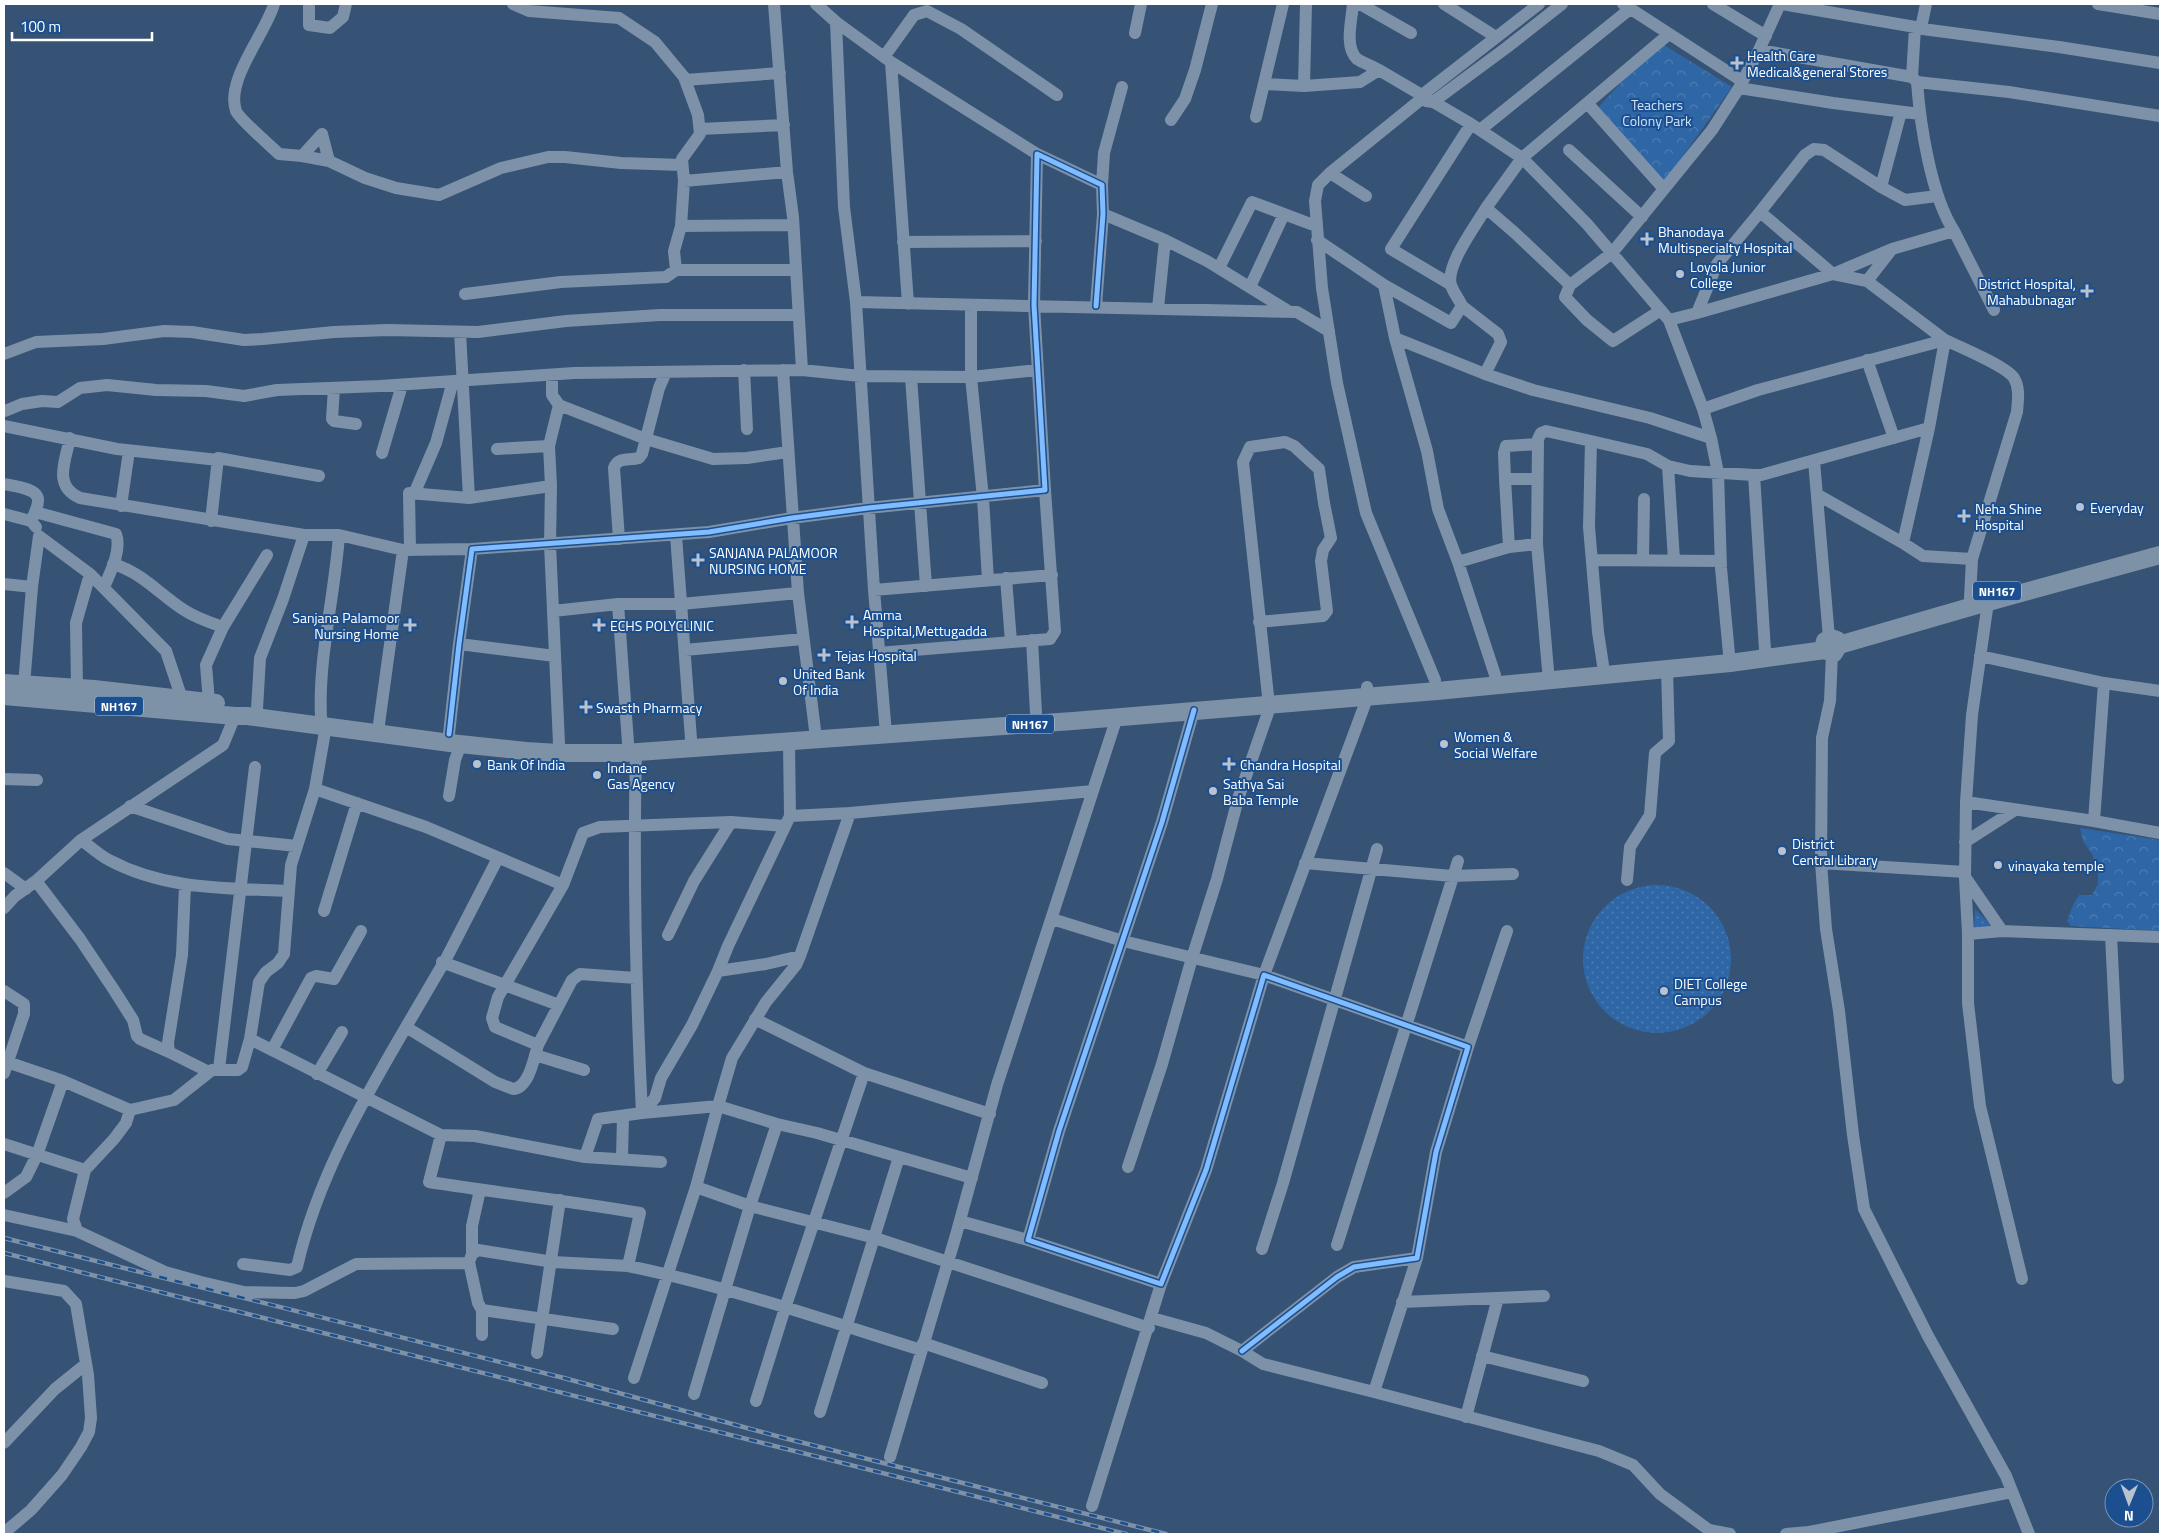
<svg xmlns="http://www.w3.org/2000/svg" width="2164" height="1538" viewBox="0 0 2164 1538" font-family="'Titillium Web',sans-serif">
<defs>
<pattern id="grass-dots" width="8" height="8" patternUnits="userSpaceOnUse" patternTransform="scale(1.25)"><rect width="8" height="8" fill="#2f66a5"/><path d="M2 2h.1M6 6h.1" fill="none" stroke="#4e7db2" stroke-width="1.8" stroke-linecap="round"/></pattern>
<pattern id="forest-crowns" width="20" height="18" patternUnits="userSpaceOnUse" patternTransform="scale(1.25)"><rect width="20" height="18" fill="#2f66a5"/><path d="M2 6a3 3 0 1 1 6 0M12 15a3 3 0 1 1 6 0" fill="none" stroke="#4e7db2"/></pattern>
</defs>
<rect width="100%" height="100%" fill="#365274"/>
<path fill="url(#grass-dots)" d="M1583 959a74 74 0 1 1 148 0a74 74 0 1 1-148 0Z
M1975 909 1993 927 1974 930Z"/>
<path fill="url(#forest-crowns)" d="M1659 42 1732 87 1663 184 1592 114Z
M2080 828 2160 840V931L2071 926 2067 921 2073 905 2079 895H2092L2098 884V873L2092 854 2083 841Z"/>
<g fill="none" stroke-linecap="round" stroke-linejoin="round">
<path stroke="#7d92a8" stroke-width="12" d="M274 4C266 33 225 80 236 111 239 119 271 146 279 154L302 156 322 134
M309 4V25L330 28 343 17 346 4
M513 4 529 11 619 18 655 42 684 77 698 115 700 134 682 159 684 181 787 172
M774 4 787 172 793 217 802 370
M816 4 836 22 844 207 856 302
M1353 4C1352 19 1344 47 1357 59 1363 63 1372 66 1379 70
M1360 4 1411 33
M1444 4 1496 37
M1623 4 1742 81
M1713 4 1766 36
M1782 4 1921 28 1926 4
M2098 4 2160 14
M836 22 891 62
M1135 33 1141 4
M1759 50 1912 77
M884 57 914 15 927 11 961 29 1057 95
M685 80 780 73
M1917 82 1912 77 1915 28 2059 47 2160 63
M1265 84 1304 86 1360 82 1379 70 1471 124 1522 158 1587 224 1669 320 1703 409 1711 438 1718 473 1721 568 1729 654
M1304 86 1306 4
M1739 88 1833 103 1920 114
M1426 101 1433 102 1506 48 1562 4
M1588 104 1664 189
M1901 112 1881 187 1905 200 1937 196
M1256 117 1283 4
M1171 120 1185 99 1195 70 1212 4
M700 129 784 125
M1480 130 1630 9
M322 134 329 161
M1569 150 1642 217
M302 156 329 161 365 178 396 188 439 195 501 168 548 157H565L621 163 682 165
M1330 173 1366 196
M684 181 681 226 674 251 676 270H795
M1102 185 1104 153 1122 87
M1103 214 1165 240
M681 226 793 225
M1954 231 1994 310
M1317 240 1384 285
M903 242 1036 241
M1892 249 1867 281 1833 274 1892 249 1954 231C1931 196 1920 124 1917 82L2009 92 2160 116
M1219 268 1252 202 1316 226
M1450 284 1391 249 1471 124
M1570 285 1612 253 1712 130 1739 88 1759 50 1780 4
M1250 287 1284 214
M465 294 561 282 666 277 676 270
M908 304 891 62 1037 154
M971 305V377L983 498 988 580
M1462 306C1459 299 1453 292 1451 285 1445 266 1476 225 1486 208
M1158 308 1165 240 1207 261 1290 312
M1661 310 1613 341 1587 320 1565 297 1570 285 1515 233 1486 208 1522 158 1669 34
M1697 313 1833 274 1760 212 1805 155 1814 149 1824 150 1881 187
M1669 320 1697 313 1717 264 1760 212
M460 332 469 498 551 486 550 544 559 744
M1395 338 1485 374 1533 390 1650 418 1711 438
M4 354 36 342 103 339 164 331 192 332 244 340 263 339 334 332 388 330 478 332 566 321 660 315H798
M1867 360 1894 438
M744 370 747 429
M1485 374 1501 342 1498 334 1462 306 1451 323 1384 285 1395 338 1427 451 1438 509 1458 562 1495 675
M552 375V395L559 405 646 439 713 459 747 458 788 452
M911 377 926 586
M334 388 332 419 334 421 356 424
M1703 409 1758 390 1945 340 1867 281
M5 411 22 404 42 401 58 402 80 388 107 385 156 390 206 391 244 396 277 390 380 386 574 373 802 370 860 376 971 377 1037 370
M4 426 117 449 218 460
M1929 428 1903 543 1923 556 1972 559 1970 598
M70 438C65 462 53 486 80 498L304 535
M497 449 549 446
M382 453 402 385
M1814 461 1829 638
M1668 466 1674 560
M1754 475 1765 650
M1505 479 1504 453 1506 446 1538 444
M1536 479H1505L1509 547 1537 544
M4 484C13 486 39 488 38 501 38 507 34 515 31 521
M551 486 549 446 559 405
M414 494 436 443 453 381
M1818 495 1903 543
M121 506 129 451
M35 512 116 534C122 550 110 573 104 587
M4 514 31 521 36 527
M211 521 218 458 319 476
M339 535 403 550 472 549
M676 535 691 739
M619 539 614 468C618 456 629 461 639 458L642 454 659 388 666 372
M410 550 409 493 469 498
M1643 559 1644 499
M1592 560 1720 561
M1458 562 1509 547
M113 564C143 573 159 594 184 610 196 618 209 622 223 627
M1006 578 1011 642
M4 584 32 587
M874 590 1052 575
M798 593 815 730
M618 604H681L798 593 783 370
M553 611 618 604 628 743
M1259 622 1323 616 1327 611 1321 561 1323 550 1331 538 1324 503 1319 469 1294 446 1285 442 1250 447 1243 462 1268 696
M1032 640 1036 713
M459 644 555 656
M685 650 803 639
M878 653 1050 639 1055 631 1045 490
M1832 653 1830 701 1822 738 1821 863 1826 929 1839 1011 1853 1135 1864 1209 1928 1336 2006 1476 2029 1534
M1980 656 2104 683
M1603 665 1598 632 1589 527 1591 441 1647 454 1668 466 1690 471 1754 475H1761L1929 428 1945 340C1960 347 2006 366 2014 378 2020 388 2018 400 2017 412L1972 559
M1548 670 1537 544 1538 439 1541 433 1546 431 1591 441
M1435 680 1366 513 1337 383 1322 288 1315 201 1318 185 1330 173 1419 101 1422 95 1539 4
M24 685 32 587 39 536 90 574
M77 689 76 623 90 574 166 651 182 699
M2160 691 2104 683 2094 821 2160 833
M209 702 206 665 223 627 267 555
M257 709 260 658 283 599 304 535H339C335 594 318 658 321 717
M1194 710 1162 822 1059 1131 1028 1240 1161 1284 1206 1170 1264 975 1468 1047 1436 1152 1417 1258 1354 1267 1337 1277 1242 1351
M379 724 403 550
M326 726 315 789 426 827 563 885 498 997 492 1018 495 1027 538 1045C534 1058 529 1088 513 1089L495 1082 406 1027 447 957 498 858
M449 734 459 644 472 549 709 532 792 518 868 508 1045 490 1034 305 1037 154 1102 185 1103 214 1096 306
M886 734 874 590 856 302 1297 312 1329 331
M789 742 790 816
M4 779 37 780
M315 789 291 865 284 954 278 963 266 972 259 982 250 1039 242 1067 238 1070H212L174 1100 130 1110 126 1123 114 1139 85 1170 73 1219 77 1231 165 1272 201 1282 244 1292 295 1293 304 1291 356 1264 465 1263 469 1262 472 1254 478 1250 553 1262 628 1266
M449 796 455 760 461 744
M1966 802 1972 715 1988 602
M130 806 228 839 297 846
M850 813 1093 791
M2094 821 1966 802 1965 877 2002 931 2160 937
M81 840C90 846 99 855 109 860 165 890 226 888 288 891
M1965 842 2015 810
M1305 863 1452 876 1513 874
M1821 863 1965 872
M4 873 26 889
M1965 878 1968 934 2002 931
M1627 880 1630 847 1650 815 1655 753 1669 741 1667 669
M36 881 80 939 114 990 133 1020 137 1036 140 1039 169 1052
M563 885 583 833 600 827 731 822
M185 886 182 955 168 1043 169 1052 209 1072
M4 908 15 896 36 881 81 840 223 745 235 716
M324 911 357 803
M1052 919 1123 941 1264 975 1368 696 1367 687
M1968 934V1003L1980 1106 2022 1279
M668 935 694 881 731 822 785 826
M2111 935 2118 1078
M800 956 796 965 766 1002 732 1058 718 1106 642 1113 655 1098 661 1078 692 1025 718 971 766 964Z
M442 962 559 1005
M718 971 728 946 790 816 850 813 800 956
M4 991 24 1004V1014L4 1073
M755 1019 864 1073 990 1114
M250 1039 441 1135
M538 1045 572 980 580 974 636 978
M1468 1047 1507 931
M272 1050 311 978 316 976 334 979 361 931
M535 1055 584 1070
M4 1061 63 1081 130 1110
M219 1069 255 767
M317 1074 342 1032
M4 1144 85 1170
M585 1157 598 1119 642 1113C636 993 633 873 636 752
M622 1159 623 1116
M661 1162 585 1157 475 1136 441 1135 429 1182C500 1193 570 1201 640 1213L628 1266C727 1286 824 1320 921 1350
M1128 1167 1162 1064 1192 958 1217 879 1238 799 1271 704
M972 1178 817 1133 777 1124 750 1206 875 1238 1149 1328
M696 1187 718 1106 777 1124
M4 1193 26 1177 37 1155 63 1081
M4 1215 77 1231
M960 1221 1028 1240
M1337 1245 1458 861
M1262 1249 1283 1183 1377 849
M472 1254V1226L480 1190
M1417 1258 1374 1392 1599 1451 1633 1465 1660 1494 1709 1530 1730 1534
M469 1262 478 1303 482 1310V1335
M243 1264 290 1270 297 1267C317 1179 361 1104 406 1027
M4 1281 64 1291 76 1304 88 1375 91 1418 89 1432 81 1447 62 1475 31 1510 4 1533
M1402 1302 1544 1296
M482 1310 613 1329
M1152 1318 1206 1333 1242 1351 1263 1364 1374 1392
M923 1343 1042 1383
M537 1353 560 1200
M1482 1356 1583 1381
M634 1378 696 1187 750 1206 694 1394
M756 1401 785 1308 864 1073
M820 1412 899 1157
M1466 1417 1498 1298
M4 1443 55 1389 86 1364
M890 1457 956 1235 997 1085 1117 717
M1092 1506 1161 1284
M1786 1534 1809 1532 2012 1492"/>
<path stroke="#7e92a7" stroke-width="18" d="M1839 645 1837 640 1831 638 1825 641 1824 645 1827 651 1834 653 1839 645 1970 607 2160 555
M4 683 94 689 216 703
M4 696 235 716H247L450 743 526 751 559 753H624L1073 721 1437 691 1730 663 1825 650"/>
<defs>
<path id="rail" d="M4 1238 564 1378 784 1438 1166 1534
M4 1253 1126 1534"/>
</defs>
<use href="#rail" stroke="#7e92a7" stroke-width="4.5"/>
<use href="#rail" stroke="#1b4f8f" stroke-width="2.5" stroke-dasharray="8" stroke-linecap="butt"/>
<defs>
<path id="cycleway" d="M1194 710 1162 822 1059 1131 1028 1240 1161 1284 1206 1170 1264 975 1468 1047 1436 1152 1417 1258 1354 1267 1337 1277 1242 1351
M449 734 459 644 472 549 709 532 792 518 868 508 1045 490 1034 305 1037 154 1102 185 1103 214 1096 306"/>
</defs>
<use href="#cycleway" stroke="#1b4f8f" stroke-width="8"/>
<use href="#cycleway" stroke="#80bcff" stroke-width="5"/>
</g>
<g fill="#b9c2ce" stroke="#1b4f8f" stroke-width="2">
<path d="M1734.5 55.5h5v5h5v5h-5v5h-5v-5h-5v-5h5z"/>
<path d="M1644.5 231.5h5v5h5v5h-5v5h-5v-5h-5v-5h5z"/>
<circle cx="1680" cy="274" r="5"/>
<path d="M2084.5 283.5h5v5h5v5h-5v5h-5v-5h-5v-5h5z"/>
<circle cx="2080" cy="507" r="5"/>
<path d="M1961.5 508.5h5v5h5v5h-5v5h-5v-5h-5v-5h5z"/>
<path d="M695.5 552.5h5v5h5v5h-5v5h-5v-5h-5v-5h5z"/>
<path d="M849.5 614.5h5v5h5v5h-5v5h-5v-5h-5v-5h5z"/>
<path d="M407.5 617.5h5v5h5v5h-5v5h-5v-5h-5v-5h5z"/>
<path d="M596.5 617.5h5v5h5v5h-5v5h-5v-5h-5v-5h5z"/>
<path d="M821.5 647.5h5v5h5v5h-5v5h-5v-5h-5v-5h5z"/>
<circle cx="783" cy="681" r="5"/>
<path d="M583.5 699.5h5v5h5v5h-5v5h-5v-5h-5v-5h5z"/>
<circle cx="1444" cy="744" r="5"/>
<circle cx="477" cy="764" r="5"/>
<path d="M1226.5 756.5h5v5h5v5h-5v5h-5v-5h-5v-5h5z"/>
<circle cx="597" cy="775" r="5"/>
<circle cx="1213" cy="791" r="5"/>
<circle cx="1782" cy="851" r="5"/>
<circle cx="1998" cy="865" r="5"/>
<circle cx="1664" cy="991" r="5"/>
</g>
<g text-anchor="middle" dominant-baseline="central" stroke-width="4" stroke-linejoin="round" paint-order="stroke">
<g fill="#1b4f8f" stroke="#bbcadd" stroke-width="1">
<rect x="1973" y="581.5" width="48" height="19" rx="4"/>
<rect x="95" y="696.5" width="48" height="19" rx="4"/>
<rect x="1006" y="714.5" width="48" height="19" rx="4"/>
</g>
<g font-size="12" font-weight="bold" fill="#fff">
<text x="1997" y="591">NH167</text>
<text x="119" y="706">NH167</text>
<text x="1030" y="724">NH167</text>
</g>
<g font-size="14" fill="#fff" stroke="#1b4f8f" text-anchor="start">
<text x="1747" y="55">Health Care<tspan x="1747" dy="16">Medical&amp;general Stores</tspan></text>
<text x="1658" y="231">Bhanodaya<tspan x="1658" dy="16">Multispecialty Hospital</tspan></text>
<text x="1690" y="266">Loyola Junior<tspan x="1690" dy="16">College</tspan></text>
<text x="2076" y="283" text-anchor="end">District Hospital,<tspan x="2076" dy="16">Mahabubnagar</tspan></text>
<text x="2090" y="507">Everyday</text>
<text x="1975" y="508">Neha Shine<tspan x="1975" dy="16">Hospital</tspan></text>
<text x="709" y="552">SANJANA PALAMOOR<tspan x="709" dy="16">NURSING HOME</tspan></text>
<text x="863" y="614">Amma<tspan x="863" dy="16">Hospital,Mettugadda</tspan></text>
<text x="399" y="617" text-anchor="end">Sanjana Palamoor<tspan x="399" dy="16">Nursing Home</tspan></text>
<text x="610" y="625">ECHS POLYCLINIC</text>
<text x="835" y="655">Tejas Hospital</text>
<text x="793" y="673">United Bank<tspan x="793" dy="16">Of India</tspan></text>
<text x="596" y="707">Swasth Pharmacy</text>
<text x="1454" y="736">Women &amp;<tspan x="1454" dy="16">Social Welfare</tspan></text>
<text x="487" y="764">Bank Of India</text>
<text x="1240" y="764">Chandra Hospital</text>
<text x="607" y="767">Indane<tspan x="607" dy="16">Gas Agency</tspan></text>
<text x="1223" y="783">Sathya Sai<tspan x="1223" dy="16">Baba Temple</tspan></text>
<text x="1792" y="843">District<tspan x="1792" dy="16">Central Library</tspan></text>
<text x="2008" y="865">vinayaka temple</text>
<text x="1674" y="983">DIET College<tspan x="1674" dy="16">Campus</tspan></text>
</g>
<g font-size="14" fill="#cfe3fa" stroke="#1b4f8f">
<text x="1657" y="104">Teachers<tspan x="1657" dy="16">Colony Park</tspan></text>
</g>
</g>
<rect width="2164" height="1538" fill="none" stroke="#ffffff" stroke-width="10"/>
<g transform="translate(2129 1503) rotate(181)"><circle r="24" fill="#1b4f8f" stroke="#7695bc"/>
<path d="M0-4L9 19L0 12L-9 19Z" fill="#b9c2ce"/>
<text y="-8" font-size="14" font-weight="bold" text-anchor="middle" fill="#ffffff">N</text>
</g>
<path d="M12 32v8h140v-8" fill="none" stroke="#ffffff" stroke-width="2.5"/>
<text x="20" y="32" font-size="15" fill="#ffffff" stroke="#1b4f8f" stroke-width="4" paint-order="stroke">100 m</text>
</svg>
